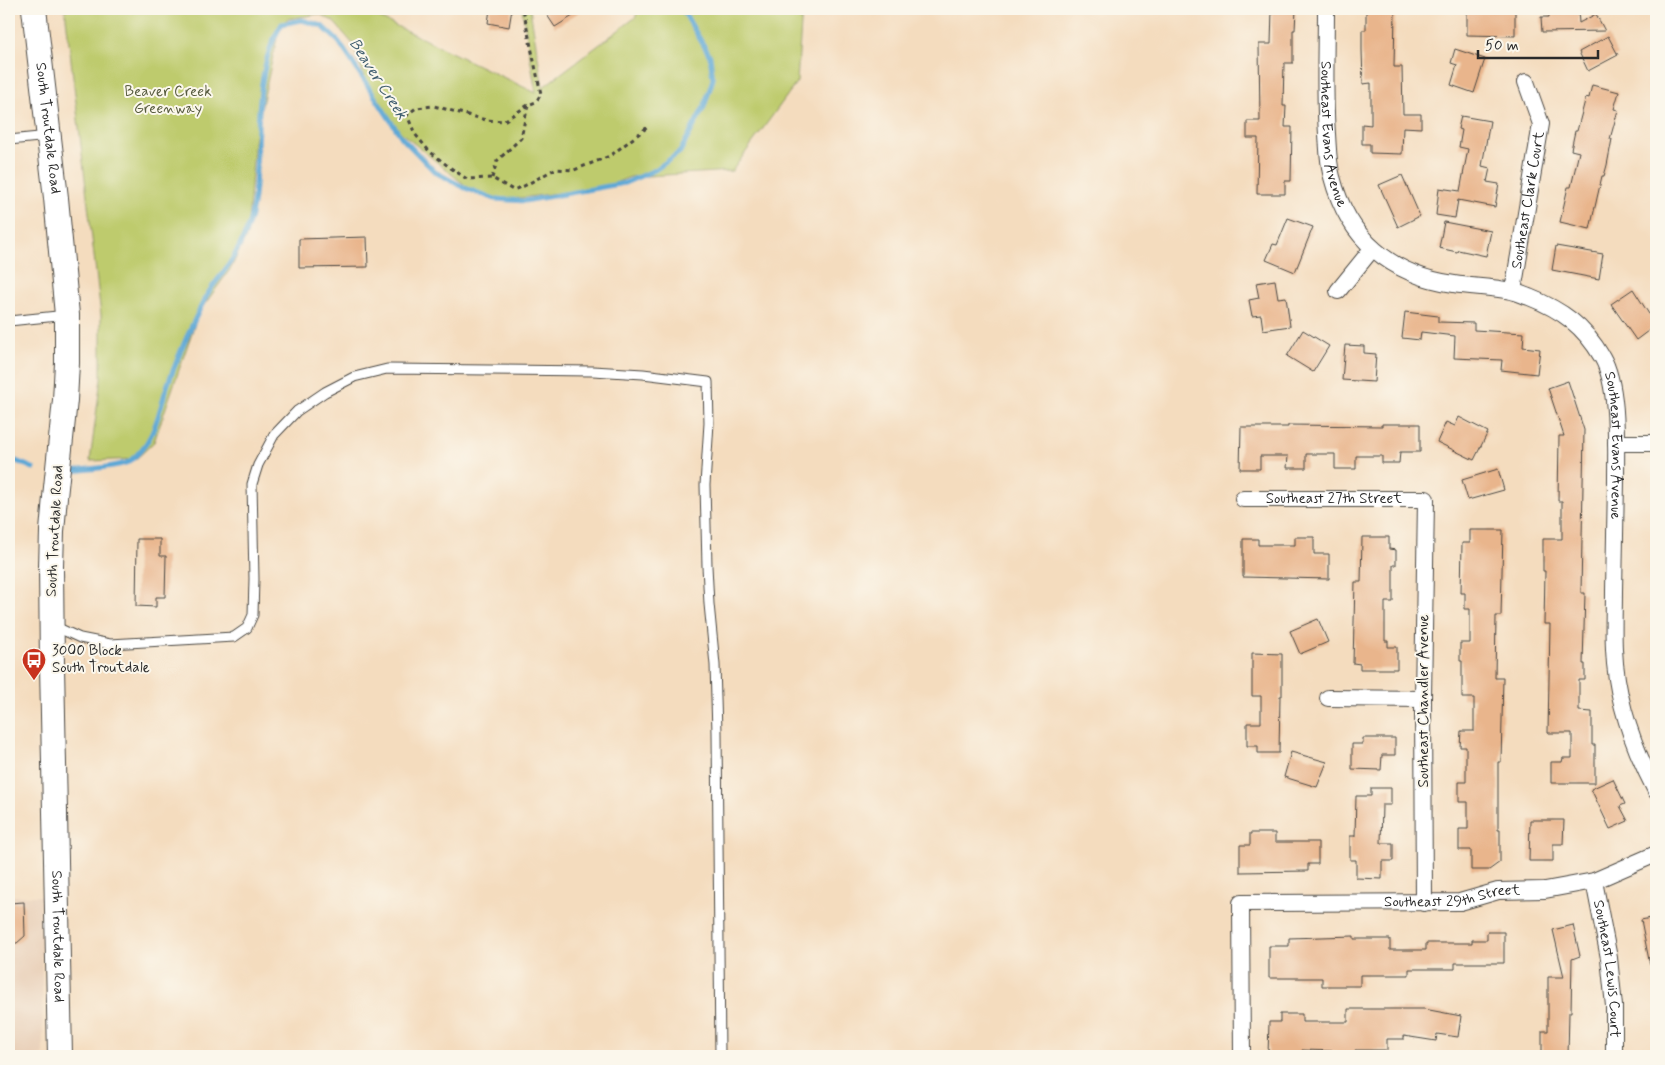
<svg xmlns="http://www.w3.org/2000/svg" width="1665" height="1065" viewBox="0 0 1665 1065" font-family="Mynerve,sans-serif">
<rect width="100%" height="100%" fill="#fbf7ec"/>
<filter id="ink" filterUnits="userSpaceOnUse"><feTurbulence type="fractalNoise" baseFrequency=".02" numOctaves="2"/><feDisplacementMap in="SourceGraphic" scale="10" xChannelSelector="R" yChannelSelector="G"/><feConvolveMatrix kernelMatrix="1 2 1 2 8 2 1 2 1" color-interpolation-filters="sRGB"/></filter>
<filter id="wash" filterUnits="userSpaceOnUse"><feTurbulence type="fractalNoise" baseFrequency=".0096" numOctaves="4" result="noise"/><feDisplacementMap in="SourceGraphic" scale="20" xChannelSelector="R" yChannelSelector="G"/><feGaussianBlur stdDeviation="1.12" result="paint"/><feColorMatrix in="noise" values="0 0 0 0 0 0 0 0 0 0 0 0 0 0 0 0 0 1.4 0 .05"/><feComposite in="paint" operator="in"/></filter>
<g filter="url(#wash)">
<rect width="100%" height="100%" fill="#f4dcbe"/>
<path fill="#e8ceb6" d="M9 896H41L43 1056H9Z"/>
<path fill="#becb6d" stroke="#747b4c" d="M65 9H361L536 93 522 9H530L543 87 636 17 637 9H802L797 82 732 171 630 177 605 187 504 200 471 190 399 131 369 89 353 44 333 21 319 14 287 19 279 29 255 136 247 235 231 268 199 312 154 442 136 459 90 461 101 378V315Z"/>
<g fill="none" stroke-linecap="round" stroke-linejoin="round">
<path stroke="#5ea8d6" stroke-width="5" d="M9 458 33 468
M71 471C82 470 124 466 130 461 158 438 157 413 169 381 180 352 192 323 207 295 214 283 224 273 231 261 242 244 250 225 253 205 261 150 251 71 282 24L302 20 322 26 339 42 402 138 435 172 465 188 495 199 525 201 625 183 655 170 680 152 704 107 713 79 710 56 682 9"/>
</g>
<g id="blocks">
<path fill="#e9b58c" d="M490 9H512L509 27 488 23Z
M543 9H584L555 27Z
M1272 9H1296L1295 30H1293V63H1284L1283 106H1286L1285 127H1292L1291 181H1285V194H1257L1258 138H1247V121H1260L1259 44H1271Z
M1366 9H1395L1394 67H1402L1403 114H1421V128L1403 127 1402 154 1370 153V144H1362V124L1371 125V83L1363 84 1362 50V30H1366Z
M1467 9H1515V36L1467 35Z
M1549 9H1578L1579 23 1596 14 1605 31 1542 32 1541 17H1549Z
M1608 36 1618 55 1588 71 1579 52Z
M1455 49 1485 59 1474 93 1451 85 1457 65 1451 63Z
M1592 85 1619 92 1614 109 1618 110 1610 139H1612L1607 165 1604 176H1602L1590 229 1560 222 1568 187H1571L1579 152 1571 150 1575 131H1577L1586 97 1589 98Z
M1461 116 1490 121 1482 166 1490 168 1487 182 1499 184 1495 207 1458 200 1455 218 1436 215 1439 188 1460 191 1468 149 1459 147 1462 130 1458 129Z
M1402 175 1420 216 1398 227 1379 185Z
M1288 218 1313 227 1295 272 1266 260 1273 244 1277 245Z
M1444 222 1491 231 1486 256 1458 250 1457 252 1439 248Z
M367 237 368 267 299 268V239Z
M1556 246 1603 254 1599 279 1552 270Z
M1275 280 1278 298 1286 297 1290 326 1263 330 1261 315 1252 316 1249 300 1259 298 1256 283Z
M1633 289 1656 325 1636 340 1611 304Z
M1405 312 1438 316V322L1474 323V330L1524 333 1523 347 1540 349 1537 374 1501 370 1502 360 1454 358 1455 336 1421 332 1420 340 1402 338Z
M1303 330 1329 346 1313 372 1287 356Z
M1345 345 1364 346V353L1376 354 1374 382 1342 380Z
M1568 381 1584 430 1581 593H1585L1583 664H1585V680H1579V711L1592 712V745H1595V783H1551V762H1562L1563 758H1572V733H1548L1550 624H1544L1545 571H1543V539H1562V501H1558L1559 436H1564L1548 388Z
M1459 417 1488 432 1474 460 1437 442 1446 422 1455 426Z
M1382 424H1420V452H1400L1399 463H1382V456H1356V469H1335V454H1306V468H1287L1288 456H1260V469H1240L1241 427H1288V425L1382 426Z
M1498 469 1504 490 1468 500 1462 480Z
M1470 530H1503L1501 616H1496L1495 678H1503L1501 762H1498V830H1500V862L1489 870H1471V850H1459V829H1468V802H1459V782H1466V747H1460L1461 731H1474V698H1462V661H1460V643H1470V609H1465V593H1461L1462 543H1470Z
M1295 537H1314V554H1329V579L1243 577V539H1258V545H1295Z
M1362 537H1389V549L1396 550V565H1393V602H1385V641H1388V647H1397V669H1360V664L1353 663 1355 582H1361Z
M137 539H160V556H166L165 597H156V607L136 606Z
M1318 619 1328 642 1300 654 1290 631Z
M1252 653 1282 654V696H1280L1279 753H1258V746H1247V723H1261V696H1252Z
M1363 738H1395V755H1382L1381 770 1352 769V744H1363Z
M1291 752 1327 762 1317 787 1284 777Z
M1613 779 1625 804 1620 806 1628 821 1610 829 1591 789Z
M1371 788H1391V805H1382L1381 843H1393V861H1382V879L1356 878V860H1350V836H1355L1356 796H1371Z
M1530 820H1564L1563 844H1553V861H1529Z
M1250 833H1275V842H1318V864H1308V871L1240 872V845H1250Z
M24 902 25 936 17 943H9V903Z
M1656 917V964L1650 965 1641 920Z
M1573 925 1580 956 1572 959 1571 1012H1569L1568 1056H1542V1031H1548V977H1564L1553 930Z
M1487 932H1504V963H1455V969H1409V975H1360V986H1322V978H1269V946H1289V938L1354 936V939H1390V950H1426V943H1472V940H1487Z
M1348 1009H1424L1461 1016 1458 1037 1437 1034 1436 1041 1404 1036V1039H1387V1050H1355V1056H1336V1051L1302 1050V1056H1268L1269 1022H1280V1014H1302V1022H1348Z"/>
</g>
</g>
<g filter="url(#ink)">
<use href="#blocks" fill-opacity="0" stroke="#494641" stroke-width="1"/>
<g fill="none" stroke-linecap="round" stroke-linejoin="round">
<defs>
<path id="service" d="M9 140 49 136
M9 321 67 315
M54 626 80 638 110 644 234 637 247 628 253 615 254 579 252 484 258 465 274 435 297 411 325 392 354 377 387 369 593 371 643 374 708 382 709 423 705 485 707 566 709 604 715 665 717 732 720 1056"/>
<g id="minor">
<path id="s1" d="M1326 9C1326 50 1324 92 1327 134 1328 148 1328 163 1332 177 1348 239 1391 275 1454 284 1473 287 1492 287 1511 291 1517 292 1523 295 1529 297 1562 310 1584 326 1602 357 1619 386 1616 446 1616 480 1615 517 1615 554 1614 591 1614 610 1613 630 1614 649 1616 699 1633 747 1656 791"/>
<path d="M1338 291 1372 249"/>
<path id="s2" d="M1513 291 1541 124 1526 82"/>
<path d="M1616 443H1656"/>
<path id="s3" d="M1243 499H1426L1423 699 1424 903"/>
<path d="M1328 698 1423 699"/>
<path id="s4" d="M1594 881 1609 958 1614 1006V1056"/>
<path id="s5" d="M1242 1056 1241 903 1460 902 1498 891 1545 890 1594 881 1656 854"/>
</g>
<g id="secondary">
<path id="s6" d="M34 9 56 198 67 315V363L65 400 55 497 52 531 51 567 52 666 60 1056"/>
</g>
</defs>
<use href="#service" stroke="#494641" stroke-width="11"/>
<use href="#minor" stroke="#494641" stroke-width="18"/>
<use href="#secondary" stroke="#494641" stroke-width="26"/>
<path stroke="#494641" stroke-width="3" stroke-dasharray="4 4" stroke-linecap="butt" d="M528 105 504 121 486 120 434 106 416 108 407 115 415 134 429 151 448 166 467 179 492 178 513 190 524 186 555 169 574 170 610 156 649 126
M492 178 497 161 521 138 528 105 536 102 541 94 523 9"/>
<use href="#service" stroke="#fff" stroke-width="9"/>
<use href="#minor" stroke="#fff" stroke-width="16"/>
<use href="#secondary" stroke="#fff" stroke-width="24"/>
</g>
</g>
<defs>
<symbol id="bus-pin" viewBox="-11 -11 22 30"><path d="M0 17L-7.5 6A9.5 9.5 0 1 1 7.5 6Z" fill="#c8321e" stroke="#fbf7ec"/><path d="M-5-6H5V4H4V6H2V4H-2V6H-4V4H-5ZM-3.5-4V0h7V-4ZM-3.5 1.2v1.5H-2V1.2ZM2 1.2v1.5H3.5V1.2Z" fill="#fff"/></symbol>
</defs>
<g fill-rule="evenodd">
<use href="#bus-pin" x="20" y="646" width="28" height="38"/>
</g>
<g text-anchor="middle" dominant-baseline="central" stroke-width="4" stroke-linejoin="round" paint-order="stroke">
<g font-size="15" fill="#575b3f" stroke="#fbf7ec">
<text x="168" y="92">Beaver Creek<tspan x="168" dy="17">Greenway</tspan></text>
</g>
<g font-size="15" fill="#2b2b2b" stroke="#fbf7ec">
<text stroke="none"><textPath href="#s6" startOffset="120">South Troutdale Road</textPath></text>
<text stroke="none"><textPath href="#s1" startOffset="126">Southeast Evans Avenue</textPath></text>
<text stroke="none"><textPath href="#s2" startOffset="92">Southeast Clark Court</textPath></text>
<text stroke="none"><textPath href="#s1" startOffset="605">Southeast Evans Avenue</textPath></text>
<text stroke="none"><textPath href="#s3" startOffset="91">Southeast 27th Street</textPath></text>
<text transform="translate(55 531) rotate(-87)">South Troutdale Road</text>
<text transform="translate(1424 701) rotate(-90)">Southeast Chandler Avenue</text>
<text stroke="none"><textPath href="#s5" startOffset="365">Southeast 29th Street</textPath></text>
<text stroke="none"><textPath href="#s6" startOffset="930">South Troutdale Road</textPath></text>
<text stroke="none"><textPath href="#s4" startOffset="89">Southeast Lewis Court</textPath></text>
</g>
<g font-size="15" fill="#2b2b2b" stroke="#fbf7ec" text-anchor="start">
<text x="52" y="651">3000 Block<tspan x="52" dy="17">South Troutdale</tspan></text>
</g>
<g font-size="16" font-style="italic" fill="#3f5d6f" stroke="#fbf7ec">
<text transform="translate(378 79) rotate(57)">Beaver Creek</text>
</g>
</g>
<rect width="1665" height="1065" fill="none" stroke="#fbf7ec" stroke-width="30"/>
<path d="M1478 50v8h120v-8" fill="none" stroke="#2b2b2b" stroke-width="2.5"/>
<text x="1485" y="50" font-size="15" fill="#2b2b2b" stroke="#fbf7ec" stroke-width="4" paint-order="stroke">50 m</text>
</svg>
